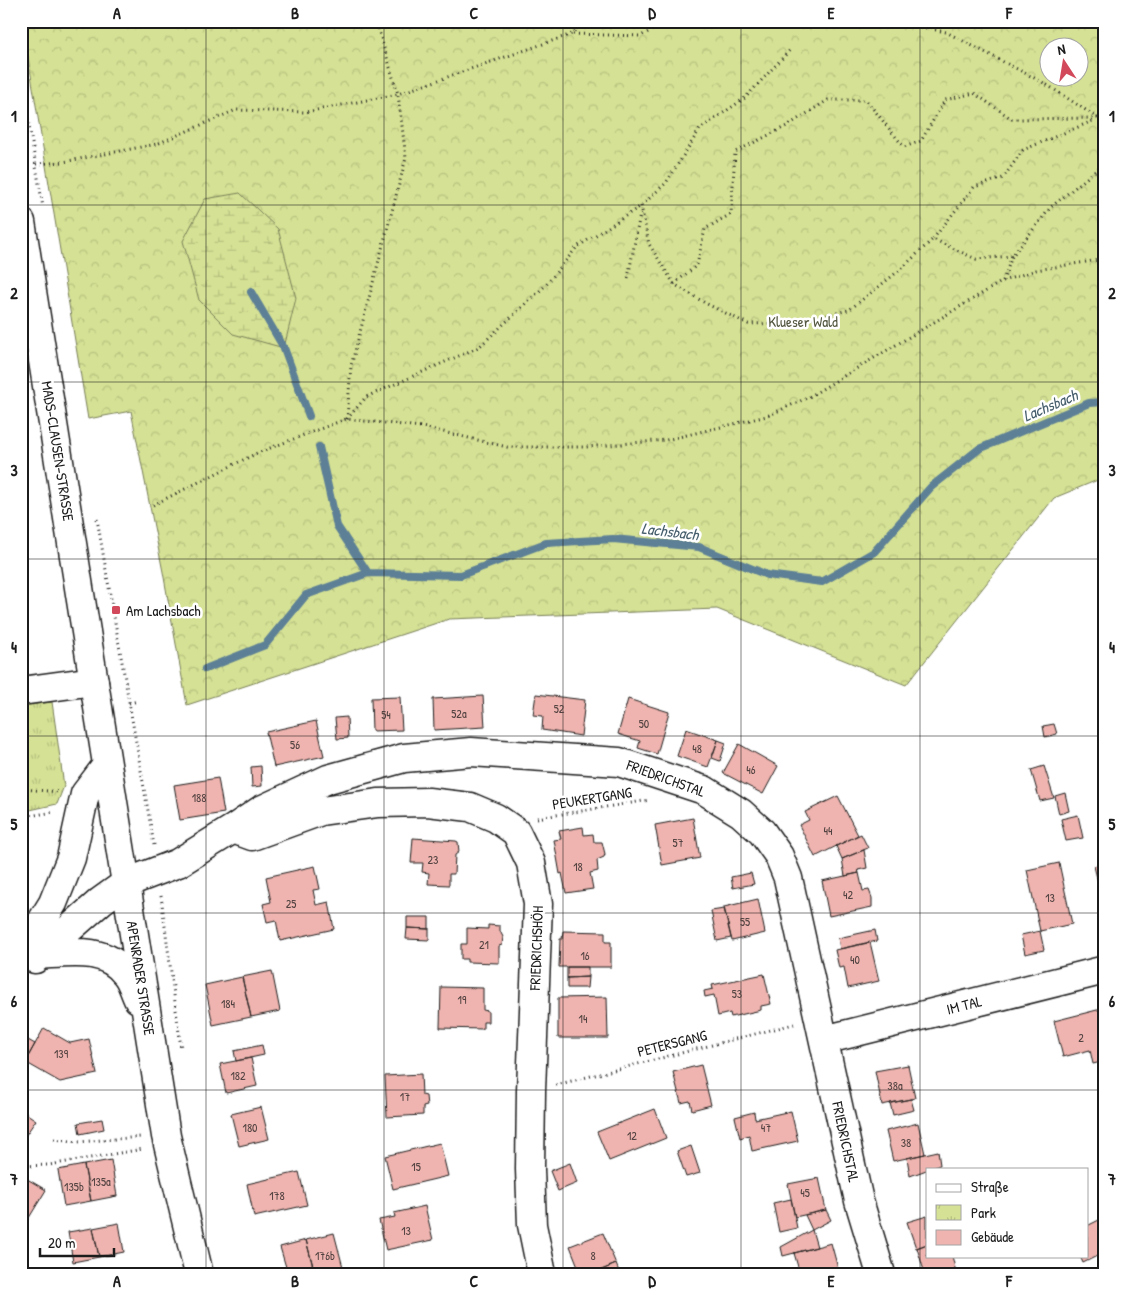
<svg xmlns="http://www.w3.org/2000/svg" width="1126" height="1295" viewBox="0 0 1126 1295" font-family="'Patrick Hand',sans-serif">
<defs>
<pattern id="forest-crowns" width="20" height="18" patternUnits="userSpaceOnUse" patternTransform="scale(1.25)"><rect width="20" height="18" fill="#d5e194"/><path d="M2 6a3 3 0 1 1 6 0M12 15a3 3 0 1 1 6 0" fill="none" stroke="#b6c07f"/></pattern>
<pattern id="wetland-marsh" width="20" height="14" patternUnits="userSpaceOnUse" patternTransform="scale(1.25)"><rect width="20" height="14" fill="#d5e194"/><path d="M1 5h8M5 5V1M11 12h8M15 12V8" fill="none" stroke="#b6c07f"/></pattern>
<pattern id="park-tufts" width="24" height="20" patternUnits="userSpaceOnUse" patternTransform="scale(1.25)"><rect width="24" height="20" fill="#d5e194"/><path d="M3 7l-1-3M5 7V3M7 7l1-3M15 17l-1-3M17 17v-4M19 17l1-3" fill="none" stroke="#b6c07f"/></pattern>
</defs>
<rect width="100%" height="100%" fill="#fff"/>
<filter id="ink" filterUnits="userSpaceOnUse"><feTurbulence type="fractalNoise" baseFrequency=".02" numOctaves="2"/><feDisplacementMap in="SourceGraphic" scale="10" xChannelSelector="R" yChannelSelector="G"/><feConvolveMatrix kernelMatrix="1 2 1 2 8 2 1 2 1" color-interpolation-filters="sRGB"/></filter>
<g filter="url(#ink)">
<path fill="url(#forest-crowns)" stroke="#787e58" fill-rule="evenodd" d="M22 21H1105V477L1054 498 906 685 717 609 449 619 187 705 163 572 131 411 88 419ZM1048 48H1078V78H1048Z"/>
<path fill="url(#wetland-marsh)" stroke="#787e58" d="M240 193 278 229 296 298 284 348 233 334 199 300 183 241 205 199Z"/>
<path fill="url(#park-tufts)" stroke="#787e58" d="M52 702 64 786 57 804 21 812V706Z"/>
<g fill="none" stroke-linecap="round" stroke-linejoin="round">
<path stroke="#5d8096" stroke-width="8" d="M251 292 284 348 309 416
M319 447 337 526 368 573
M205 669 265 645 306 595 368 573 461 575 546 543 613 539 699 547 767 575 822 582 874 552 931 487 979 449 1089 403 1105 402"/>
</g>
<path fill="#efb4af" stroke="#1c1c1c" d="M536 694 585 700 581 736 542 730 543 716 533 715Z
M483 696 485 727 434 730 433 699Z
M400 697 402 730 372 731 371 698Z
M628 699 669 712 657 754 638 748 640 741 618 734Z
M347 717 348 738 337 739 335 718Z
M316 721 324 756 274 767 266 732Z
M1054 724 1057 734 1045 737 1043 726Z
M686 729 718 740 708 767 677 756Z
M718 740 726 743 720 761 712 758Z
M739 744 778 766 763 794 723 773Z
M261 766 262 786 252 787 251 767Z
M1044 766 1054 798 1040 801 1031 770Z
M218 778 224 813 180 820 174 785Z
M1065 793 1069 811 1059 814 1055 796Z
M838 796 858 835 815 857 799 825 809 820 805 812Z
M1078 815 1083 838 1066 841 1061 819Z
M693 818 700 858 662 865 655 825Z
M583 827 584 835 593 834 594 842H602L605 854 604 857 597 860 598 871 590 873 593 889 566 893 562 873 560 874 554 840 561 839 559 831Z
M861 834 868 848 842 859 836 846Z
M413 838 456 841 458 842 459 852 455 855 454 874H449V885L428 884 429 873 422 872 423 863H411Z
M864 850 867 868 858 870 859 873 845 876 842 859Z
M1059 863 1072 924 1040 931 1027 870Z
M1105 863V903H1103L1094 866Z
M315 866 320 889 313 890 316 905 329 902 334 929 280 941 276 920 267 922 263 904 271 902 266 877Z
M751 873 754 884 733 888 731 877Z
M859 873 863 891 869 890 872 898V907L829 916 822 881Z
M758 899 765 933 732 941 724 907Z
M724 909 731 938 717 941 711 911Z
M407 917H429V929L407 928Z
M488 925 500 926V931L503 937 502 945 499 946V963L467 962V959H461V944H467V928L488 929Z
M407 928 429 929V940L406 939Z
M875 930 877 941 840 949 838 938Z
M563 931 605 932V942H611V967H559L560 939H562Z
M1040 931 1044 950 1025 954 1021 935Z
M870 942 879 981 848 988 844 967 839 968 835 950Z
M567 967H588V977L567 978Z
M272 971 280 1011 251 1017 242 977Z
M764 974 771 1004 761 1006V1010L731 1017 730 1013 718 1016 714 995 705 997 704 991 713 989 712 985Z
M242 977 251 1017 213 1025 205 985Z
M588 977 587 988H567V978Z
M441 987 483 988V1010L488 1011V1022H483V1029L440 1028Z
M607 997 608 1038H558V998Z
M1101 1009 1105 1024V1061L1093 1064 1090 1050 1063 1057 1054 1021Z
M44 1028 70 1043 89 1039 97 1074 60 1082 25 1062Z
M21 1036 35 1044 25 1062 21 1060Z
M262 1045 264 1055 236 1061 234 1051Z
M251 1058 257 1086 226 1093 220 1064Z
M701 1065 711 1105 692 1110 690 1101 681 1103 673 1072Z
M908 1065 915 1098 882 1105 875 1071Z
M421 1074 422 1095 426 1096 427 1106 423 1107V1115L387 1117 385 1076Z
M911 1099 914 1110 893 1115 890 1103Z
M261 1107 269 1139 239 1146 231 1114Z
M655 1109 666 1138 609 1161 597 1132Z
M21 1110 36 1120 21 1142Z
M791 1111 798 1141 752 1151 749 1135 740 1138 735 1117 754 1112 755 1119Z
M102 1119 104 1129 80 1134 78 1123Z
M918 1123 925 1154 893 1161 886 1131Z
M440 1143 448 1176 393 1189 385 1156Z
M691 1146 700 1173 686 1177 677 1151Z
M938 1151 940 1165 910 1176 907 1158Z
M111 1160 117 1196 91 1201 84 1165Z
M570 1163 577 1183 558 1191 550 1171Z
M84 1165 91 1201 64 1206 58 1170Z
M299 1172 307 1205 254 1217 247 1184Z
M22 1176 46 1190 27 1221 21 1218Z
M819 1178 826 1210 795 1217 788 1184Z
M791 1199 797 1228 779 1232 773 1203Z
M425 1206 433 1240 386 1250 379 1220 395 1217 394 1213Z
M826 1210 831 1220 812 1230 805 1215Z
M927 1216V1244L916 1248 907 1222Z
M1105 1217V1252L1083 1263 1080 1256H1087V1226Z
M119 1223 124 1252 99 1257 93 1228Z
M93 1228 99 1257 73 1262 68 1232Z
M812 1230 817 1247 783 1256 781 1247Z
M334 1233 344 1271 331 1274H315L306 1240Z
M603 1233 616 1264 592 1274H581L570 1246Z
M306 1240 315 1274H288L280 1247Z
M831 1243 839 1272 833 1274H800L794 1253Z
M927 1244V1256H952L956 1272 950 1274H925L917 1248Z
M616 1264 620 1274H598L597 1272Z"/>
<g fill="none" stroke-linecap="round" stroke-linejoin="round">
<defs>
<path id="street" d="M21 691 94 681
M233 829 261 810 328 779 404 758 471 752 619 762 704 790 741 813 762 832 779 856 788 878 859 1201 881 1274
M126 883 178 863 233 829 252 836 321 811 378 803 428 802 470 807 496 818 516 832 531 863 538 904 531 1091 530 1169 532 1225 542 1274
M824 1040 1105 970"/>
<path id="secondary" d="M21 222 166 1136 199 1274
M21 955 53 903 71 858 85 794 107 765
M39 955C70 953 105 946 126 974 132 981 134 991 138 999
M35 959 101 901 126 883"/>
</defs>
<use href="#street" stroke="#1c1c1c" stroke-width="31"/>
<use href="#secondary" stroke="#1c1c1c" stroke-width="31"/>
<path stroke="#1c1c1c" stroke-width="3" stroke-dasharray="1 4" stroke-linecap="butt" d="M891 21 946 32 1044 83 1098 118 1105 120
M573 34 641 36 668 21
M21 79 43 207
M36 164 63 162 157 144 236 110 306 112 398 94 572 34 582 21
M641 206 649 244 674 284 705 303 748 324 794 323 849 310 900 270 933 239 976 259 1012 256
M933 239 974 187 1003 178 1023 150 1095 120
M628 278 641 209
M1003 281 1012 256 1051 207 1105 163
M674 284 697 265 705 229 731 214 735 152 787 126 828 100H866L904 147 921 141 945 100 974 93 1012 119 1098 118
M347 419 366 397 479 347 546 285 577 247 641 206 666 183 700 129 745 98 790 50
M347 419 351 366 406 158 398 94 376 21
M153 505 257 453 346 419 422 427 507 447H586L666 440 767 416 807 398 1003 281 1036 270 1105 259
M97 519 154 845
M129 703 138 701
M21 789 61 792
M21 817 55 812
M537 818 650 800
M161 896 181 1048
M556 1085 794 1024
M54 1139 78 1142 141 1137
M21 1166 49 1165 143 1149"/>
<use href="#street" stroke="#fff" stroke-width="28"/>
<use href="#secondary" stroke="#fff" stroke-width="28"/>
</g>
</g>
<path fill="none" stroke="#1c1c1c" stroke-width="1" stroke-opacity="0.55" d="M206 21V1274M384 21V1274M563 21V1274M741 21V1274M920 21V1274M21 205H1105M21 382H1105M21 559H1105M21 736H1105M21 913H1105M21 1090H1105"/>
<rect fill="#d1495b" stroke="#fff" stroke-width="2" x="111" y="605" width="10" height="10" rx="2.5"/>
<g text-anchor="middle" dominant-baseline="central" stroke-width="5" stroke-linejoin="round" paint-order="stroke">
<g font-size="12" fill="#514241">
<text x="559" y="708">52</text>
<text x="459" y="713">52a</text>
<text x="386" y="714">54</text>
<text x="644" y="723">50</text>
<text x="295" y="744">56</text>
<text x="697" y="748">48</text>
<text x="751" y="769">46</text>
<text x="199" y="797">188</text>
<text x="828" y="830">44</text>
<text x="678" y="842">57</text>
<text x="433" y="859">23</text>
<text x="578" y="866">18</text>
<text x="848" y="894">42</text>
<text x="1050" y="897">13</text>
<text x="291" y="903">25</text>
<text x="745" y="921">55</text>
<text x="484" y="944">21</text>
<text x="585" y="955">16</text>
<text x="855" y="959">40</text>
<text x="737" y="993">53</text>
<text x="462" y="999">19</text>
<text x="228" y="1003">184</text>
<text x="583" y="1018">14</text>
<text x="1081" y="1037">2</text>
<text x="61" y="1053">139</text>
<text x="238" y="1075">182</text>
<text x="895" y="1085">38a</text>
<text x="405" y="1096">17</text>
<text x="250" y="1127">180</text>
<text x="766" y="1127">47</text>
<text x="632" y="1135">12</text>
<text x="906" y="1142">38</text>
<text x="416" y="1166">15</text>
<text x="101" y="1181">135a</text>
<text x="74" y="1186">135b</text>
<text x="805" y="1192">45</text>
<text x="277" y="1195">178</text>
<text x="406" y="1230">13</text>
<text x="325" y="1255">176b</text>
<text x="593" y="1255">8</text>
</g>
<g font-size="15" fill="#545740" stroke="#fff">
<text x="803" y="321">Klueser Wald</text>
</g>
<g font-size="15" fill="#1c1c1c" stroke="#fff">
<text transform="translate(58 451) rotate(81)">MADS-CLAUSEN-STRASSE</text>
<text transform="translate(666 778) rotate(20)">FRIEDRICHSTAL</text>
<text transform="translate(592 798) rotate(-9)">PEUKERTGANG</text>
<text transform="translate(536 948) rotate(-88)">FRIEDRICHSHÖH</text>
<text transform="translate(141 978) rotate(81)">APENRADER STRASSE</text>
<text transform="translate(964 1005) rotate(-14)">IM TAL</text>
<text transform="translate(672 1043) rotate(-14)">PETERSGANG</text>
<text transform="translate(846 1142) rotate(78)">FRIEDRICHSTAL</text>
</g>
<g font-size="15" fill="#1c1c1c" stroke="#fff" text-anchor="start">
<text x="126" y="610">Am Lachsbach</text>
</g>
<g font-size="16" font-style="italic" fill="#475e6d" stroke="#fff">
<text transform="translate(1050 405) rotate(-23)">Lachsbach</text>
<text transform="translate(670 531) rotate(7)">Lachsbach</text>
</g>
</g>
<rect width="1126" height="1295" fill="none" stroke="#fff" stroke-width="55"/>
<rect x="926" y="1168" width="162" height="90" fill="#ffffff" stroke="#a4a4a4"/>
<rect x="936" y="1184" width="25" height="8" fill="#ffffff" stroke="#a4a4a4"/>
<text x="971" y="1192" font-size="15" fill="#1c1c1c">Straße</text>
<rect x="936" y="1205" width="25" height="15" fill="url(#park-tufts)" stroke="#a4a4a4"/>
<text x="971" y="1218" font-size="15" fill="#1c1c1c">Park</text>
<rect x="936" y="1230" width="25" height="15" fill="#efb4af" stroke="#a4a4a4"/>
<text x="971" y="1242" font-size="15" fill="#1c1c1c">Gebäude</text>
<g transform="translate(1064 62) rotate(348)"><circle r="24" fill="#ffffff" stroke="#a4a4a4"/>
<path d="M0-4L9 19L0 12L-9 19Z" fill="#d1495b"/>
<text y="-8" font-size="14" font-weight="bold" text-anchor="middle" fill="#1c1c1c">N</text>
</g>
<path d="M40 1248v8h74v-8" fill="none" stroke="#1c1c1c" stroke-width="2.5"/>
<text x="48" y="1248" font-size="15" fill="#1c1c1c" stroke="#ffffff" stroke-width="4" paint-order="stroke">20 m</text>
<rect x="28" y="28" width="1070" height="1240" fill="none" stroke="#1c1c1c" stroke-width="2"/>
<g font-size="16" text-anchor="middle" font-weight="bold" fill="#1c1c1c">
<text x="117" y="19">A</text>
<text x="295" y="19">B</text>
<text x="474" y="19">C</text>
<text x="652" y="19">D</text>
<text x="831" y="19">E</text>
<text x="1009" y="19">F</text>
<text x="14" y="122">1</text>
<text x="1112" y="122">1</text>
<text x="14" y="299">2</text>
<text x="1112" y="299">2</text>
<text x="14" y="476">3</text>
<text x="1112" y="476">3</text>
<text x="14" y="653">4</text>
<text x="1112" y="653">4</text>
<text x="14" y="830">5</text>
<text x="1112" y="830">5</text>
<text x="14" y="1007">6</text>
<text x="1112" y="1007">6</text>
<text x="14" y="1185">7</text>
<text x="1112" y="1185">7</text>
<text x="117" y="1287">A</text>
<text x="295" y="1287">B</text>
<text x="474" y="1287">C</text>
<text x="652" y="1287">D</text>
<text x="831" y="1287">E</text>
<text x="1009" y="1287">F</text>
</g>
</svg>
